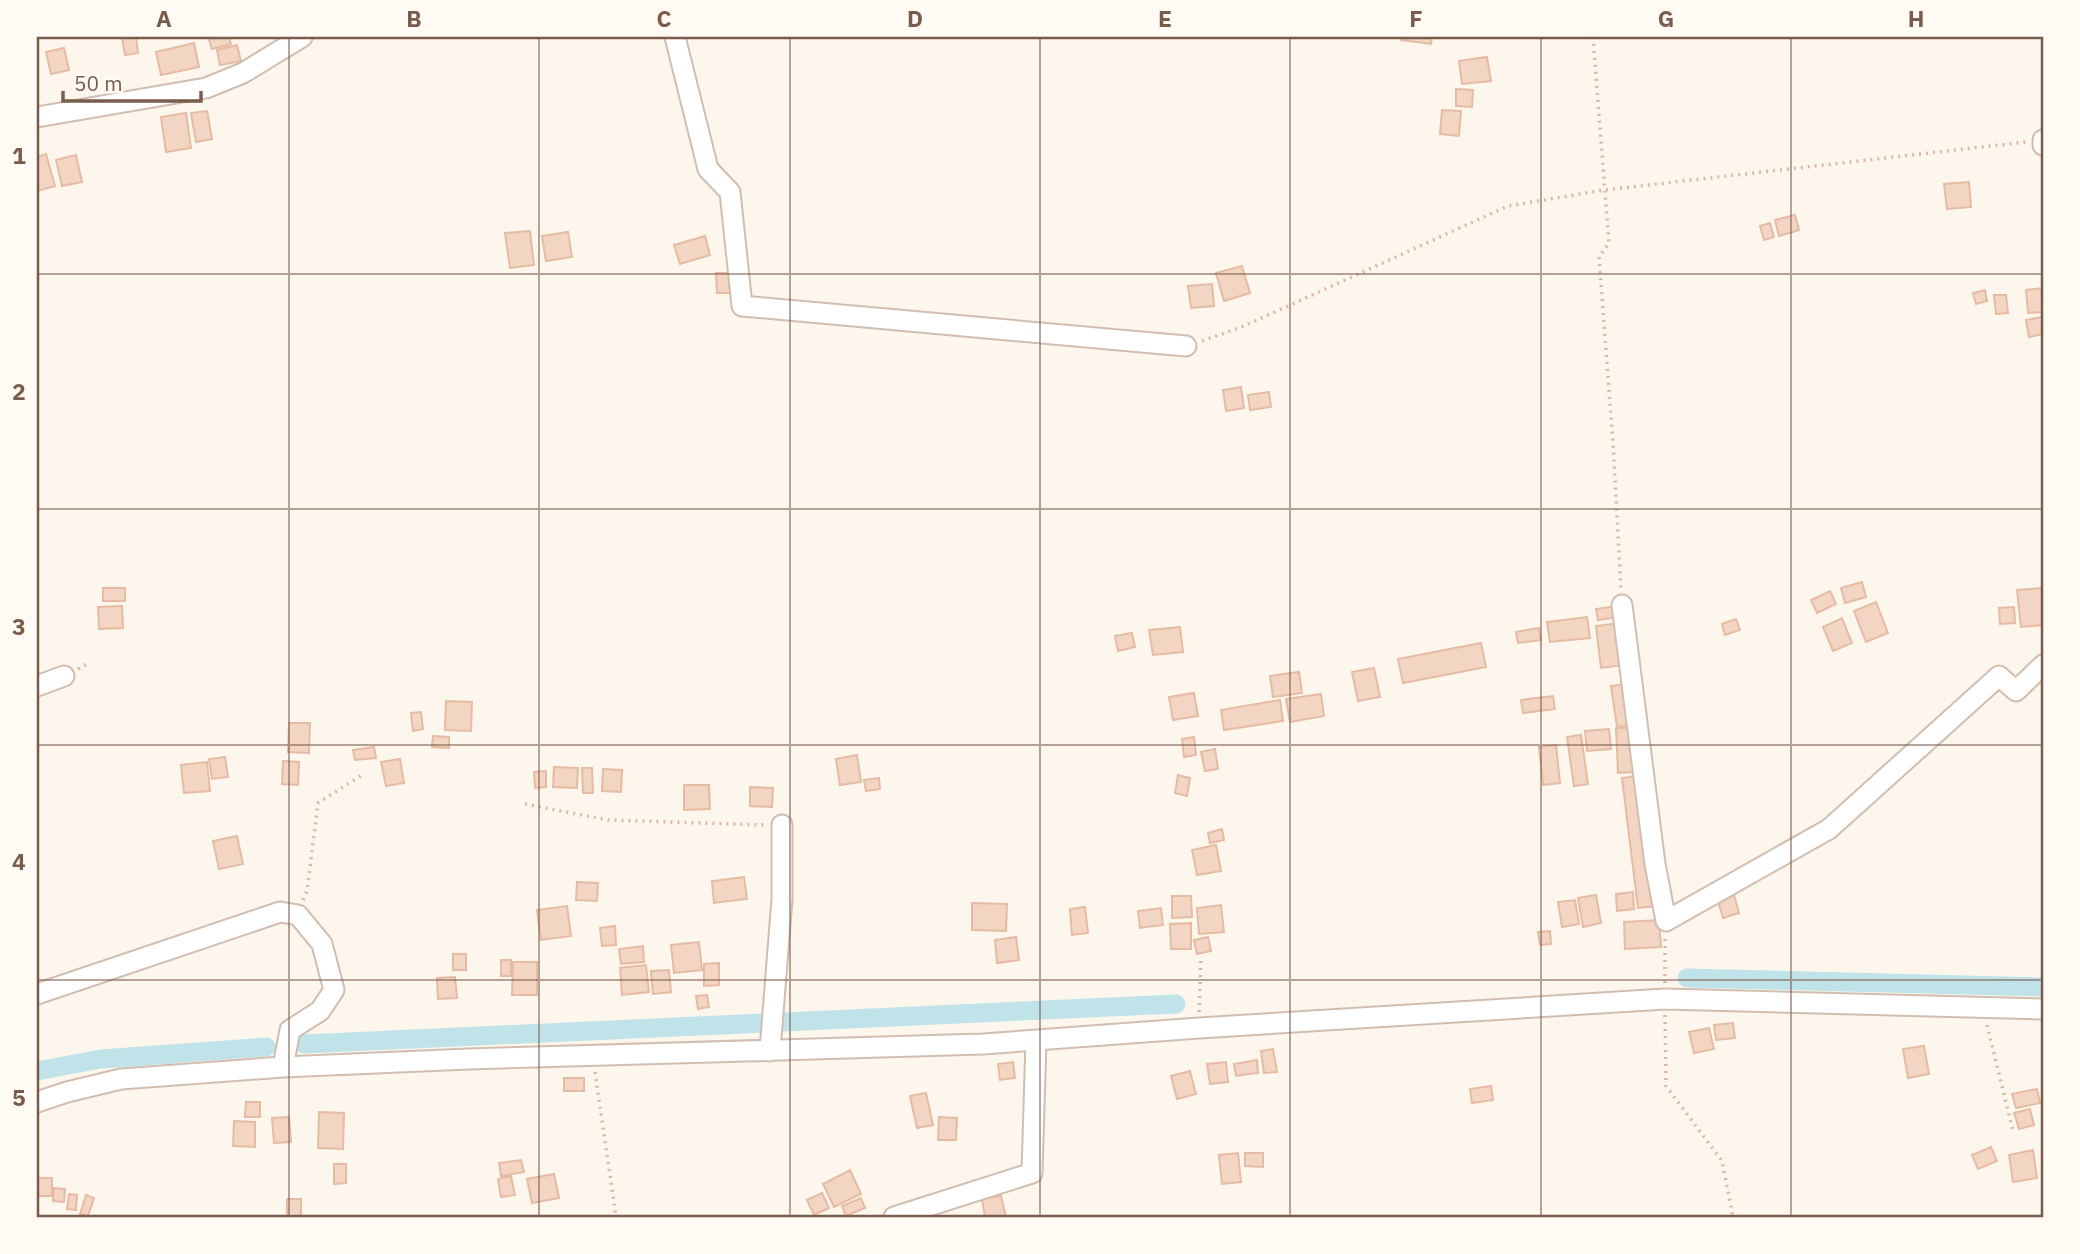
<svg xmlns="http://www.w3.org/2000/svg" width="2080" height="1254" viewBox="0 0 2080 1254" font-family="'IBM Plex Sans',sans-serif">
<rect width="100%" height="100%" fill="#fdf6ec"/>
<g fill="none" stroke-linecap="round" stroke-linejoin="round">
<path stroke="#bfe3e8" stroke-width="19" d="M1687 978 2043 987
M304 1044 1176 1004
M37 1071 101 1059 266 1047"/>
</g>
<path fill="#f3d5c3" stroke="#e6bba3" stroke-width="2" d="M122 37H136L138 53 125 55Z
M208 37H229L231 44 212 49Z
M1402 37H1432L1431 44 1401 40Z
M194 43 199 67 161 75 156 52Z
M237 45 241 61 220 65 217 50Z
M64 48 69 70 51 74 46 52Z
M1487 57 1491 81 1462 84 1459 61Z
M1456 89 1473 90 1472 107 1456 106Z
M1442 110 1461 111 1459 136 1440 134Z
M207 111 212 139 196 142 191 113Z
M186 113 191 148 166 152 161 117Z
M46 154 55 186 37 191V157Z
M76 155 82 182 62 186 56 160Z
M1969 182 1971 207 1947 209 1944 184Z
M1795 215 1799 230 1779 236 1775 220Z
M1770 223 1774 237 1764 240 1760 226Z
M530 231 534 265 510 268 505 233Z
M568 232 572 257 546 261 542 236Z
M705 236 710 255 680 264 674 245Z
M1242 266 1250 293 1224 301 1216 273Z
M716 273H729L730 293H717Z
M1212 284 1214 306 1191 308 1188 286Z
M2043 288V312L2028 313 2026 290Z
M1985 290 1987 301 1976 304 1973 293Z
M1994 295H2006L2008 313 1996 314Z
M2042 317 2043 334 2029 337 2026 320Z
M1241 387 1244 408 1226 411 1223 390Z
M1269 392 1271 407 1250 410 1248 395Z
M1862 582 1866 597 1845 603 1841 588Z
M103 588H125V601H103Z
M2042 588 2043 625 2021 627 2017 590Z
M1830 591 1836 604 1817 613 1811 600Z
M1876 602 1888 633 1866 642 1854 611Z
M122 606 123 628 99 629 98 607Z
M1617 606 1618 617 1598 620 1596 609Z
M2014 607 2015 623 2000 624 1999 608Z
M1587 617 1590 638 1550 642 1547 622Z
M1842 618 1852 643 1833 651 1823 627Z
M1736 619 1740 630 1725 635 1722 624Z
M1619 623 1625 665 1601 668 1596 626Z
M1180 627 1183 652 1153 655 1149 630Z
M1539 628 1541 640 1518 643 1516 632Z
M1132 633 1135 647 1118 651 1115 636Z
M1481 643 1486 667 1403 683 1398 659Z
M1374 668 1380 697 1358 701 1352 672Z
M1299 672 1302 693 1273 697 1270 676Z
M1626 684 1631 725 1617 727 1611 686Z
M1194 693 1198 716 1173 720 1169 697Z
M1321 694 1324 716 1290 722 1286 699Z
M1553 696 1555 709 1523 713 1521 700Z
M1280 700 1283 721 1224 730 1221 710Z
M446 701 472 702 471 731 445 730Z
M421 712 423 729 413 731 411 713Z
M289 723H310L309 753 288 752Z
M1616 728H1631L1633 772 1618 773Z
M1609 729 1611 749 1587 751 1585 731Z
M1581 735 1588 784 1574 786 1567 737Z
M433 736 449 737V748L432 747Z
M1194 737 1196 755 1184 757 1182 739Z
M1556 745 1560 783 1543 785 1539 747Z
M374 747 376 758 355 760 353 750Z
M1215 749 1218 769 1205 771 1201 752Z
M857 755 861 782 840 785 836 759Z
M225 757 228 777 212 779 209 759Z
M400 759 404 783 386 786 381 762Z
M283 761 299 762 298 785 282 784Z
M207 762 210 791 184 793 181 765Z
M554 767 578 768 577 788 553 787Z
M582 768H592L593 793H583Z
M603 769 622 770 621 792 602 791Z
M546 771V787L535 788 534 772Z
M1178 775 1190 778 1187 796 1175 793Z
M1642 775 1658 906 1638 908 1622 778Z
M879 778 880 789 866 791 864 780Z
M684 785H709L710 809 684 810Z
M750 787 773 788 772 807 750 806Z
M1222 829 1224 840 1210 843 1208 833Z
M237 836 243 864 219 869 213 841Z
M1216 845 1221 871 1197 875 1192 850Z
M744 877 747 899 714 903 712 881Z
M577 882 598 883 597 901 576 900Z
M1633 892 1634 909 1617 911 1616 894Z
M1596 895 1601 923 1583 927 1578 898Z
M1734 895 1739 913 1723 918 1718 901Z
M1172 896H1191L1192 917 1172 918Z
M1575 900 1579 924 1562 927 1558 902Z
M972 903 1007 904 1006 931 972 930Z
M1221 905 1224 932 1199 934 1197 908Z
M567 906 571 936 541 940 537 910Z
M1085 907 1088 933 1072 935 1070 909Z
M1161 908 1163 925 1140 928 1138 911Z
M1659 920 1661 947 1625 949 1624 922Z
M1191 923V949H1171L1170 924Z
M615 926 616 945 602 946 600 928Z
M1550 931 1551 944 1540 945 1538 932Z
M1016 937 1019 960 997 963 995 940Z
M1208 937 1211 951 1197 954 1194 940Z
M699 942 702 970 674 973 671 945Z
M643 946 644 962 621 964 619 949Z
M453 954H466V970H453Z
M501 960H511V976H501Z
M513 962H537V995H512Z
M719 963V985L704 986V964Z
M646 965 649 992 622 995 620 968Z
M669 970 671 992 653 994 651 971Z
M455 977 457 998 438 999 437 978Z
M707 995 709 1007 698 1009 696 996Z
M1733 1023 1735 1038 1716 1040 1714 1025Z
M1709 1028 1714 1049 1694 1053 1689 1032Z
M1924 1046 1929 1074 1908 1078 1903 1049Z
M1273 1049 1277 1072 1264 1073 1261 1051Z
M1257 1060 1258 1073 1236 1076 1234 1064Z
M1013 1062 1015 1078 1000 1080 998 1064Z
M1226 1062 1228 1082 1210 1084 1207 1064Z
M1190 1071 1196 1094 1177 1099 1171 1076Z
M564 1078H584V1091H564Z
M1491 1086 1493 1100 1472 1103 1470 1089Z
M2037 1089 2040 1103 2016 1108 2012 1094Z
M926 1093 933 1125 917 1128 910 1096Z
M246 1102H260V1117H245Z
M2030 1109 2034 1125 2019 1129 2014 1113Z
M319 1112 344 1113 343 1149 318 1148Z
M289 1117 291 1142 274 1143 272 1118Z
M939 1117 957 1118 956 1140H938Z
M234 1121 255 1122V1147L233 1146Z
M1991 1147 1997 1161 1978 1169 1972 1155Z
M2033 1150 2037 1178 2013 1182 2009 1155Z
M1238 1153 1241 1182 1222 1184 1219 1155Z
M1245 1153H1263V1167L1245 1166Z
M521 1160 524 1172 501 1176 499 1163Z
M334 1164H346V1183L334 1184Z
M850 1170 861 1194 834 1207 823 1184Z
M554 1174 559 1198 532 1203 527 1179Z
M511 1176 515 1195 501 1197 498 1179Z
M37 1178H52V1196H37Z
M54 1188 65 1189 64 1202 53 1201Z
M822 1193 829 1208 814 1215 807 1200Z
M69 1194 77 1195 76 1210 67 1209Z
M86 1195 94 1198 88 1216 80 1214Z
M1001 1196 1006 1217H985L982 1199Z
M861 1198 865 1208 846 1216 842 1206Z
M287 1199H301V1217H287Z"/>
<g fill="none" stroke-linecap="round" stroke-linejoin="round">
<defs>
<path id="street" d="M675 37 708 169 730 192 742 306 1186 346
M37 117 206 88 243 73 302 37
M2043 140V145
M1622 605 1655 864 1666 921 1829 829 1999 676 2016 691 2043 665
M37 686 64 676
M37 994 280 912 298 915 322 944 334 990 320 1011 290 1030 283 1067
M770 1051 782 899V825
M37 1102 67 1092 121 1079 283 1067 468 1059 983 1044 1199 1028 1665 999 2043 1009
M894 1217 1032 1173 1036 1041"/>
</defs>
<use href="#street" stroke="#d1beb0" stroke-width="23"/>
<path stroke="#d9b8a5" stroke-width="3.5" stroke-dasharray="2 5" stroke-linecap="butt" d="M1593 37 1609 243 1599 257 1613 443 1621 589
M1202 341 1244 326 1508 206 1604 190 2026 142
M78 669 87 664
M525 804 608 820 766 825
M303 900 307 891 318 803 362 775
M1665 983V938
M1199 1012 1201 957
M1665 1015 1666 1086 1722 1161 1733 1217
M1987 1025 2013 1131
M595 1072 616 1217"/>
<use href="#street" stroke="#fff" stroke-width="19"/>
</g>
<path fill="none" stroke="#7a5c4d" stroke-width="2" stroke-opacity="0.55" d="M289 37V1217M539 37V1217M790 37V1217M1040 37V1217M1290 37V1217M1541 37V1217M1791 37V1217M37 274H2043M37 509H2043M37 745H2043M37 980H2043"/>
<rect width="2080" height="1254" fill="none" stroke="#fffaf3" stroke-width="77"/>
<path d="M63 91v10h138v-10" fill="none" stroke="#7a5c4d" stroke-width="3.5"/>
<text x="74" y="91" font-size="21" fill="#7a5c4d" stroke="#fffaf3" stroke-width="5" paint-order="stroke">50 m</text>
<rect x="38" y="38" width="2004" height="1178" fill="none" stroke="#7a5c4d" stroke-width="2.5"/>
<g font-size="23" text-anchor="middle" font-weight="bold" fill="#7a5c4d">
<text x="164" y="27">A</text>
<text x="414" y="27">B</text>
<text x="664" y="27">C</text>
<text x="915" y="27">D</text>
<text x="1165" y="27">E</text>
<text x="1416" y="27">F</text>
<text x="1666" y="27">G</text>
<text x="1916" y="27">H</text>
<text x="19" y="164">1</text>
<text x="19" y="400">2</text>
<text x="19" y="635">3</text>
<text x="19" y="870">4</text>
<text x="19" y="1106">5</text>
</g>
</svg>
